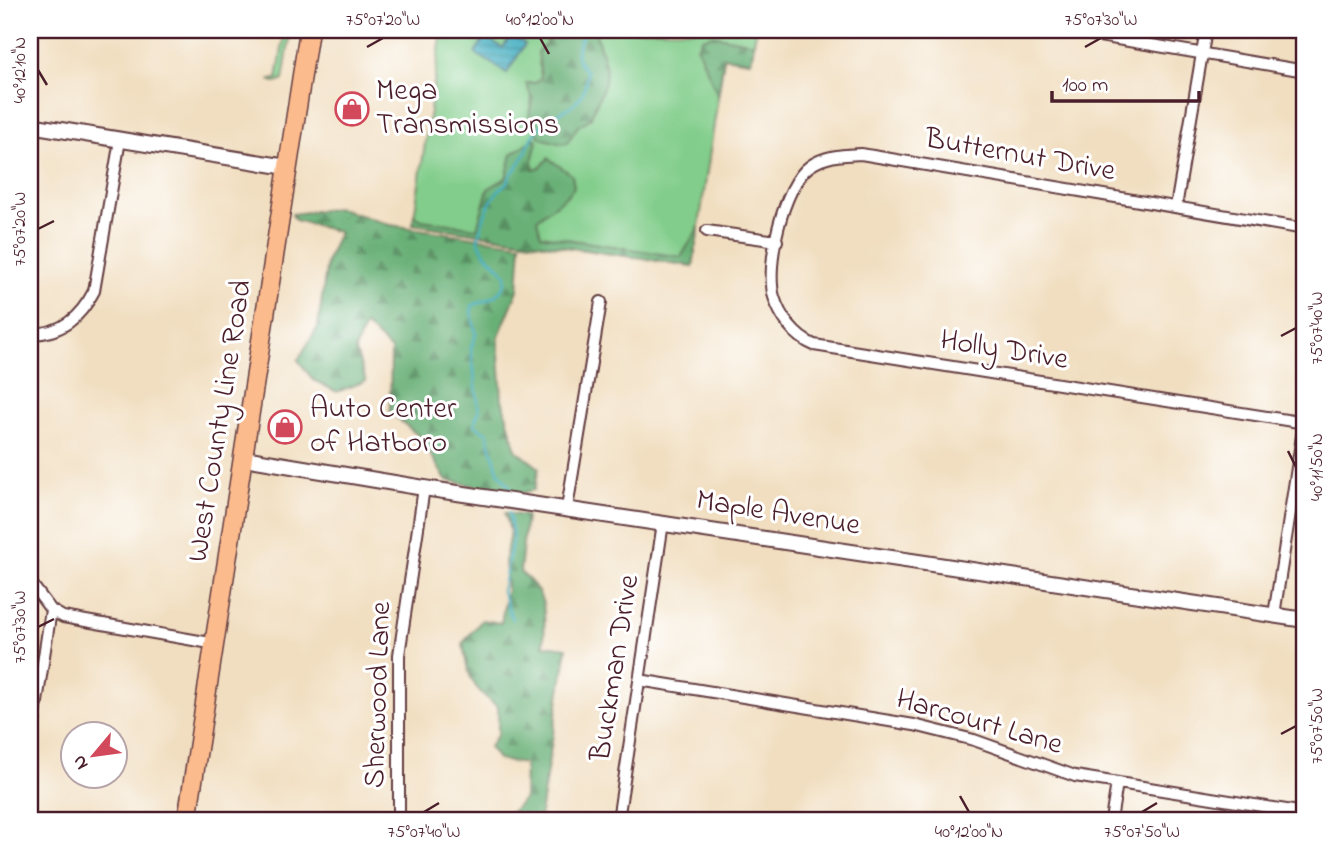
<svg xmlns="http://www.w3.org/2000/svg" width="1335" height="850" viewBox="0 0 1335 850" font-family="'Indie Flower',sans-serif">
<defs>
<pattern id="forest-firs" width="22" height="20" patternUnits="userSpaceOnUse" patternTransform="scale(1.75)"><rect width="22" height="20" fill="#69b077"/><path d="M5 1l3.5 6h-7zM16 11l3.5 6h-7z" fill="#588f62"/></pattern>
<pattern id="water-rules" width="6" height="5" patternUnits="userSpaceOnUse" patternTransform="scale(1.75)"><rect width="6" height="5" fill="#42aec1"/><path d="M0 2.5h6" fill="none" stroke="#398d9d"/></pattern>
</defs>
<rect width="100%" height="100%" fill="#fff"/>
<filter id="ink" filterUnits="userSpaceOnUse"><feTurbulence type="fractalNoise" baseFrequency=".0143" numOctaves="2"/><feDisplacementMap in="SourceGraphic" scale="14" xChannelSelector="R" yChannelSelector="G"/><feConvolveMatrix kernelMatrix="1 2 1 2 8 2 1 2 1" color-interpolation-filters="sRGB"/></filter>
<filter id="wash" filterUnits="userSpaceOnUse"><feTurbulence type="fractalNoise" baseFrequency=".00686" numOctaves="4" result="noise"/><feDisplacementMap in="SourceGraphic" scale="28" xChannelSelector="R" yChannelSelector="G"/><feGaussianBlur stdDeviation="1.57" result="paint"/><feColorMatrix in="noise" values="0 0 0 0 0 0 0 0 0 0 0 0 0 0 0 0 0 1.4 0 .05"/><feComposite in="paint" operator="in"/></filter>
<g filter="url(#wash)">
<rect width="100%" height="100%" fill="#f1dec0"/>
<path fill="#82cd8b" stroke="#66765b" stroke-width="2" d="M285 30H291L283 80 277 83 269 80 277 79Z
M442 30H756L751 61 724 57 693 266 413 224Z"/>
<path fill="url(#forest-firs)" stroke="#5a6851" stroke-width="2" d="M544 30H595L606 68 605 83 590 119 578 126 567 143 561 144 540 138 529 115 532 99 526 83H535L541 78 538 51 547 43Z
M712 35 754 43 751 61 724 57 718 96 697 47 702 38Z
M535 138 537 141 532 162 534 169 541 167 548 158 572 175 574 187C565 202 548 207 537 220L541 235 681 257 699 227 693 266 413 224 414 215 422 220 477 228 488 189 506 178 512 154Z
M338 208 390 225 521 244 518 290 498 338 502 399 516 450 539 468 534 490 517 494 446 480 420 437 390 412 391 350 365 325 355 349 366 381 337 392 313 380 298 360 318 327 327 261 339 232 295 220 292 214Z
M505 513 526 516 520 572C548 593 545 612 544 645L567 648 539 820H504L524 799 525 764 499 760 489 747 498 734V707C470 687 468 676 463 643L482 620 501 623 507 589 505 561 510 531Z"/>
<path fill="url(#water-rules)" stroke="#466676" stroke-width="2" d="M511 35 525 44 507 73 475 53 485 37 503 48Z"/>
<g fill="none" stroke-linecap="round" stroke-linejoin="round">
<path stroke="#42aec1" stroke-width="2.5" d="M510 487 498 471 487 433 474 424 479 411 471 348 476 334 471 311 473 305C489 300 507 294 506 274L484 252 478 240C482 220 490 194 508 182 510 173 514 172 519 164 528 153 529 137 540 127 562 105 585 111 587 72 572 59 576 45 586 30
M509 512 513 538 502 591 512 619"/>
</g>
</g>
<g filter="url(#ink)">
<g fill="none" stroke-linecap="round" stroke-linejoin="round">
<defs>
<path id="minor" d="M1064 30 1305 71
M1176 207 1206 30
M1305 229 861 154C843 155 826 155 810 166 783 185 765 266 774 297 780 317 795 337 814 345L1305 423
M707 231 777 241
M30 334C61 334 80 318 94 291L120 140
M567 508 601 302
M30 582 51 610 30 748
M51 610 63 617 216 644
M1274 615 1304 423
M639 680 914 725 974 740 1075 776 1305 813
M399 820V655L424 488
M618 820 663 523
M1111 820 1117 783"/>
<path id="tertiary" d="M30 125 287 167
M244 458 424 488 1305 620"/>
<path id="primary" d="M187 820 309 30"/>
</defs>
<use href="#minor" stroke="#633c41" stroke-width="14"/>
<use href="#tertiary" stroke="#633c41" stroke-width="18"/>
<use href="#primary" stroke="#633c41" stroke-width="21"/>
<use href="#minor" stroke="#fff" stroke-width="10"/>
<use href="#tertiary" stroke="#fff" stroke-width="14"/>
<use href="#primary" stroke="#fbbb8d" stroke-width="18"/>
</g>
</g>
<path fill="none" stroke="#4a1f2b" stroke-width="2.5" d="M540 38 549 54M367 47 383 38M1085 47 1101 38M38 70 47 85M38 229 54 221M1281 336 1296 328M1288 451 1296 467M38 627 54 619M1281 734 1296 726M960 796 969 812M424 812 439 803M1142 812 1157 803"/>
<defs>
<symbol id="shop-ring" viewBox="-11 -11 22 22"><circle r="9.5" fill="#fff" stroke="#d1495b" stroke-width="1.5"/><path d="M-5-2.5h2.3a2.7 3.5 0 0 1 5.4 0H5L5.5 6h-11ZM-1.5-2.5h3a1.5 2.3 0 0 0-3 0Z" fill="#d1495b"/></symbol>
</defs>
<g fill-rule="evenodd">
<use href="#shop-ring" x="333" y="90" width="38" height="38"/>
<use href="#shop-ring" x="266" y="408" width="38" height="38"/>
</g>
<g text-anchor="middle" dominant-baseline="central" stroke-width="6" stroke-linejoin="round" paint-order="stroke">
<g font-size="30" fill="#4a1f2b" stroke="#fff" text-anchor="start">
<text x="376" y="92">Mega<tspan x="376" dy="34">Transmissions</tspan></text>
<text x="310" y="410">Auto Center<tspan x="310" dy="34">of Hatboro</tspan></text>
</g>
<g font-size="30" fill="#4a1f2b" stroke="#fff">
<text transform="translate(1020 156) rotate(10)">Butternut Drive</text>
<text transform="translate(1004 351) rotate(9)">Holly Drive</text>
<text transform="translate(221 421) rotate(-81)">West County Line Road</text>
<text transform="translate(778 514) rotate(9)">Maple Avenue</text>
<text transform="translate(616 668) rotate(-81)">Buckman Drive</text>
<text transform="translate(379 695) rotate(-88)">Sherwood Lane</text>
<text transform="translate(979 723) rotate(16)">Harcourt Lane</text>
</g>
</g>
<rect width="1335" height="850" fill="none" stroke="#fff" stroke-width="77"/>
<g transform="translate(94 755) rotate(241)"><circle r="33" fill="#ffffff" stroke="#b7a5aa" stroke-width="2"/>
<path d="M0-5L12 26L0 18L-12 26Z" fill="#d1495b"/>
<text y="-10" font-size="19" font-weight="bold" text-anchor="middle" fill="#4a1f2b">N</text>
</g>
<path d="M1052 91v10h147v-10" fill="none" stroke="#4a1f2b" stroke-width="3.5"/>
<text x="1062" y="91" font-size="21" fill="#4a1f2b" stroke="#ffffff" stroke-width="5" paint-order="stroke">100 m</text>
<rect x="38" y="38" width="1258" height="774" fill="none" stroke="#4a1f2b" stroke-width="2.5"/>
<g font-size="18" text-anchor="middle" fill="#4a1f2b">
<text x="383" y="25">75°07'20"W</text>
<text x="540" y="25">40°12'00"N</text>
<text x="1101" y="25">75°07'30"W</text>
<text transform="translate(19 70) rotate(-90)" y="6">40°12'10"N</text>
<text transform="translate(19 229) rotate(-90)" y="6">75°07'20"W</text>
<text transform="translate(1316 328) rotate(-90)" y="6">75°07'40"W</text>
<text transform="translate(1316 467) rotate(-90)" y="6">40°11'50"N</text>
<text transform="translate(19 627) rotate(-90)" y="6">75°07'30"W</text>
<text transform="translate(1316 726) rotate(-90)" y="6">75°07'50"W</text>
<text x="424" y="837">75°07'40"W</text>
<text x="969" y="837">40°12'00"N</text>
<text x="1142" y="837">75°07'50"W</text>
</g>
</svg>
